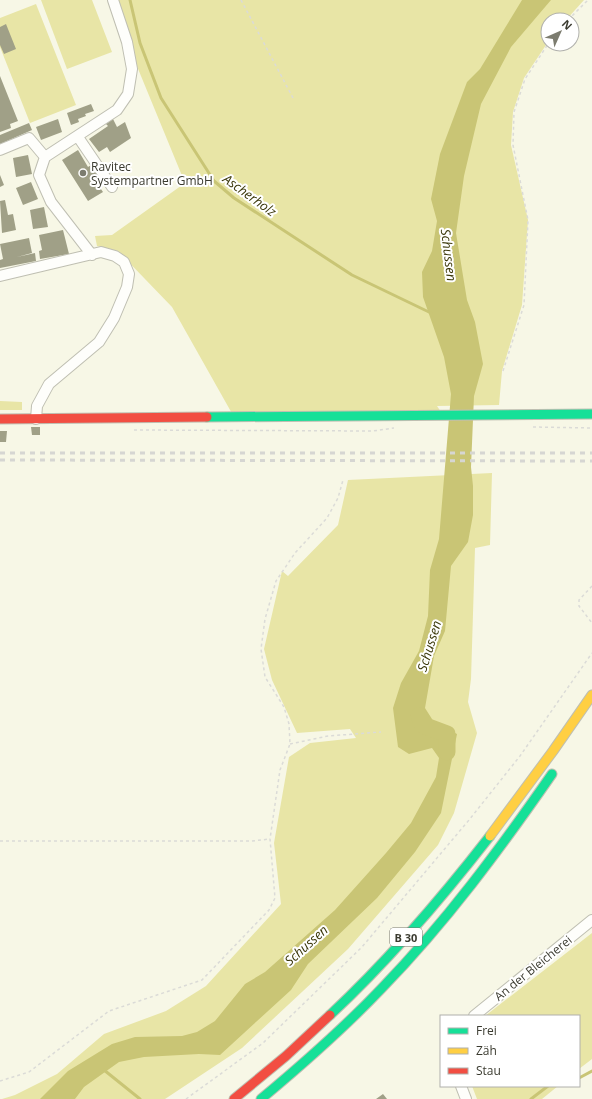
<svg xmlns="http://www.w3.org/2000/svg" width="592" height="1099" viewBox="0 0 592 1099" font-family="'Open Sans',sans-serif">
<rect width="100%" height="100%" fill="#f7f7e6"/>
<path fill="#e8e5a6" d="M41 0H92L112 52 67 69Z
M113 0H584L566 20H548V42L524 78 513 112 511 145 528 220 522 305 502 371 499 405 437 406 443 415 234 417 172 307 118 251 97 246 95 236 112 235 185 183 127 42Z
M36 4 76 105 30 123 0 47V18Z
M0 401 22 402V410H0Z
M492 473 490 545 475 548 471 679 468 702 477 733 454 813 438 845 348 949 242 1048 165 1099H2L15 1095 57 1074 104 1034 166 1011 206 986 281 904 274 843 289 757 310 743 356 738 350 729 297 733 272 680 264 649 282 571 288 576 338 525 348 480Z
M592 933V1059L579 1069V1016H485Z
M472 1086H558L542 1099H477Z"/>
<path fill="#c9c575" d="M522 0H551L511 47 481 104 464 176 456 233 467 300 475 322 483 364 474 396 471 467 473 486V515L468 542 451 566 445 631 434 656 425 708 432 719 436 734 447 729 457 734 441 813 415 852 377 898 308 964 291 990 220 1055 199 1054 144 1057 119 1062 84 1087 75 1099H40L68 1071 112 1044 135 1037 182 1036 197 1032 215 1021 245 984 265 972 335 910 386 853 411 823 436 777 439 758 432 748 409 754 398 747 393 708 401 683 419 651 428 616 430 570 439 539 451 394 444 357 423 297 422 272 432 251 437 221 431 199 440 154 467 82 480 69Z"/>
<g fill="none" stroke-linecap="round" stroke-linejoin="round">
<path stroke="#c9c575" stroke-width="3" d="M130 0 140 43 161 98 214 181 234 198 352 275 431 313
M104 1070 140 1099
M579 1078 592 1071
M531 1099 548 1086"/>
<path stroke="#c9c575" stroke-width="17" d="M419 716 423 725 447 734V752"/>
</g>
<path fill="#a0a087" d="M6 24 16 49 4 54 0 45V27Z
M0 76 18 121 10 124 11 128 0 132Z
M91 104 94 111 85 114 86 116 78 119 79 122 71 125 67 113Z
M58 119 62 132 41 140 36 127Z
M113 119 117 127 125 122 131 138 110 152 107 147 99 152 89 139 108 126 106 124Z
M29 123 32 130 0 144V135Z
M78 150 88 167 91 165 100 179 96 182 103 192 88 201 62 160Z
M28 155 32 174 16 177 13 158Z
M0 175 4 185 0 187Z
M31 182 38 199 23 205 16 188Z
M5 200 8 215 13 214 16 230 2 233 0 201Z
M44 207 48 227 33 229 30 210Z
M63 230 69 254 40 259 39 251 42 250 39 235Z
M29 238 32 253 17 257 35 253 36 261 0 268V260L3 259 0 244Z
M31 427H40V435H32Z
M0 431H7L6 442H0Z
M383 1094 387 1099H376Z"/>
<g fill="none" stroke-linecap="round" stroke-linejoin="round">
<defs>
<path id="street" d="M78 137 112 187
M0 150 29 138 45 157
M92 255 51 202 39 175 45 157 117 110 128 94 132 69 127 42 113 0
M0 276 101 252 115 256 124 262 129 274 127 287 114 318 99 342 49 384 37 406 36 419
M474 1016 592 920
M461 1086 466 1099"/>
<path id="fast" d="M207 417 592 414
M330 1015C388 961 441 899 490 836
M261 1099C303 1064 344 1028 382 988 446 922 500 849 552 774"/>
<path id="slow" d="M490 836 553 751 592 695"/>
<path id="jam" d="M0 419 207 417
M234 1099 286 1056 330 1015"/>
</defs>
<use href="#street" stroke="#bfbfb2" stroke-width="12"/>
<use href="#fast" stroke="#bfbfb2" stroke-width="11"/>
<use href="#slow" stroke="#bfbfb2" stroke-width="11"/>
<use href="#jam" stroke="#bfbfb2" stroke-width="11"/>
<path stroke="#dbdbd7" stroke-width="1.5" stroke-dasharray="3 3" stroke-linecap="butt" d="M241 0 293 98
M568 20 588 0
M503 371 524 305 528 220 513 145 514 112 525 79 548 44
M533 427 592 428
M134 430 373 431 394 428
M592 586 579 600V606L592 623
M290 744 328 736 381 732
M0 841H252L270 839
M0 1081 29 1072 109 1011 202 980 269 910 275 898 270 839 280 770 290 744 289 724 284 707 265 677 261 649 265 619 276 581 295 553 327 518 338 498 343 480
M186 1099 263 1043 362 947 469 820 520 756 592 653"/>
<use href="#street" stroke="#fefefb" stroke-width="10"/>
<use href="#fast" stroke="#16e098" stroke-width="9"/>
<use href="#slow" stroke="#ffcf43" stroke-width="9"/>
<use href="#jam" stroke="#f24e42" stroke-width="9"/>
<path stroke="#d6d6d2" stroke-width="3" stroke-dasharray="5 5" stroke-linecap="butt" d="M0 453H592
M0 460 592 461"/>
</g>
<circle fill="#7c7c6f" stroke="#fff" stroke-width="1.5" cx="83" cy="173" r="4"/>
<g text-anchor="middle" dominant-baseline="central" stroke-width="4" stroke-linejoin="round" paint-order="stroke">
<rect fill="#fff" stroke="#75756d" stroke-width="1" x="390" y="928" width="32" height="18" rx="3"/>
<g font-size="11" font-weight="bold" fill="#3a3a2f">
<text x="406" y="937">B 30</text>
</g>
<g font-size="12" fill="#3a3a2f" stroke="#fff" text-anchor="start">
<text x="91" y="166">Ravitec<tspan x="91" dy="14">Systempartner GmbH</tspan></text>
</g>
<g font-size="12" fill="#3a3a2f" stroke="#fff">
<text transform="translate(533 968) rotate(-39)">An der Bleicherei</text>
</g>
<g font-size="13" font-style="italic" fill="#3a3709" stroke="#fff">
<text transform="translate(250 195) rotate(36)">Ascherholz</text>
<text transform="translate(449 255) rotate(83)">Schussen</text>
<text transform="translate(429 646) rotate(-73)">Schussen</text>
<text transform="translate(306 945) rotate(-42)">Schussen</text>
</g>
</g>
<rect x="440" y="1015" width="140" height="72" fill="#ffffff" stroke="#b0b0ac"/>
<rect x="448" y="1028" width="20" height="6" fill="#16e098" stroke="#b0b0ac"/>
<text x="476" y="1035" font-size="12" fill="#3a3a2f">Frei</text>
<rect x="448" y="1048" width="20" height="6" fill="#ffcf43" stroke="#b0b0ac"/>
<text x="476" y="1055" font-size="12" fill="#3a3a2f">Zäh</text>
<rect x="448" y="1068" width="20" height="6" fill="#f24e42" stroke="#b0b0ac"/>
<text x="476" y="1075" font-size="12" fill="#3a3a2f">Stau</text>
<g transform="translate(560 32) rotate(45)"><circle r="19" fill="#ffffff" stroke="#b0b0ac"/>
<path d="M0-3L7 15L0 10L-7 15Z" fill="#7c7c6f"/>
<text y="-6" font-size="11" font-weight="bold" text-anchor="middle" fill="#3a3a2f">N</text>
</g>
</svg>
